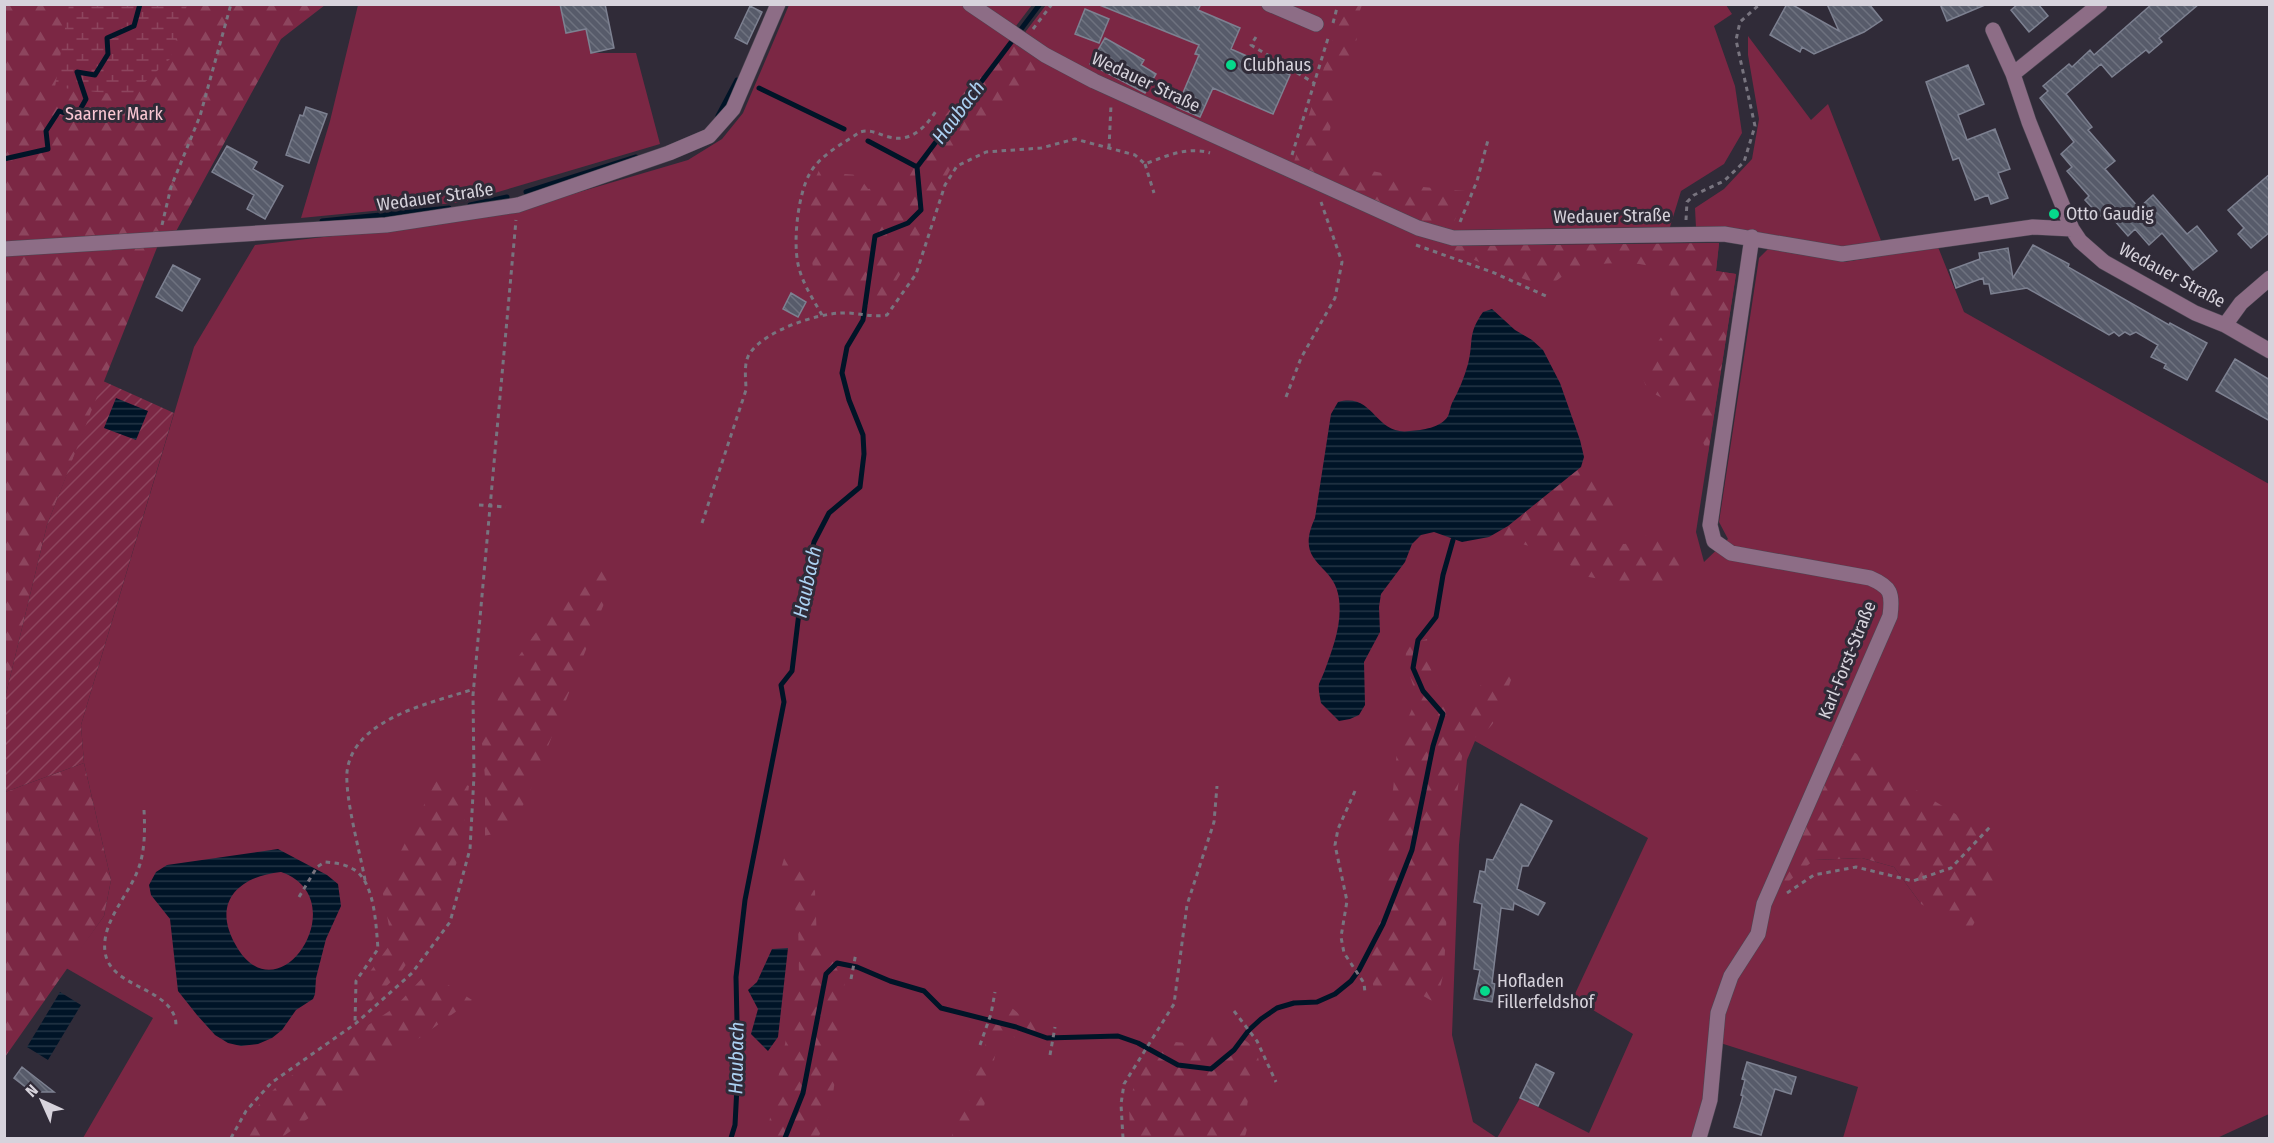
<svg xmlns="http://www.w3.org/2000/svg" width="2274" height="1143" viewBox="0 0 2274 1143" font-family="'Fira Sans Condensed',sans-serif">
<defs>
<pattern id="forest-firs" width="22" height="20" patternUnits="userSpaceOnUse" patternTransform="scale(1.5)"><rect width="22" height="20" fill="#7b2744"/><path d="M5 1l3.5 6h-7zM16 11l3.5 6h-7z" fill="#8d455e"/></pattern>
<pattern id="wetland-marsh" width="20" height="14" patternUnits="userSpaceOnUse" patternTransform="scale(1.5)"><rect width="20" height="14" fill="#7b2744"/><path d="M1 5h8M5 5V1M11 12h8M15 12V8" fill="none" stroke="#8d455e"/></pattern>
<pattern id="garden-furrows" width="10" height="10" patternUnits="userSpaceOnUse" patternTransform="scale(1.5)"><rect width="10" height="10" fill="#7b2744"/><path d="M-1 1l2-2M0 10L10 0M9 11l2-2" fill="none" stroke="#8d455e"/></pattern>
<pattern id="water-rules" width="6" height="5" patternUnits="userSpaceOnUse" patternTransform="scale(1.5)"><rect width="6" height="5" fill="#001427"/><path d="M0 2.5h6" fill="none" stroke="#243546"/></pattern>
<pattern id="building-back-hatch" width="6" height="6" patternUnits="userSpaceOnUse" patternTransform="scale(1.5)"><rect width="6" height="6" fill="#575b6a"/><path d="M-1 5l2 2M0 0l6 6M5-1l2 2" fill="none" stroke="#6e727f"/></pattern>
</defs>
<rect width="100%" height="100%" fill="#302b38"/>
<path fill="#7b2744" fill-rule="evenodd" d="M358 5H560L566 33 586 29 592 53H636L660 144 464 202 301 218 330 121Z
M789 5H1032L1007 38 1016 44 1046 5H1726L1732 14 1714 26 1735 86 1742 133 1724 164 1681 191 1670 227 1460 230 1453 246 1719 243 1716 271 1736 274 1696 532 1704 562 1728 539 1719 522 1759 258 1768 249 1844 262 1938 247 1964 312 2269 484V1114L2217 1138H1843L1858 1087 1711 1040 1703 1104 1692 1138H1497L1520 1098 1589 1133 1633 1034 1573 998 1648 838 1475 741 1467 760 1459 845 1452 1035 1473 1122 1497 1138H83L153 1018 66 968 104 916 111 880 84 763 81 725 194 347 255 245 461 221 525 208 688 160 722 139 743 113ZM1840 744 1921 904 1894 867 1862 858 1813 860 1778 889Z
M1748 36 1811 120 1828 104 1882 243 1847 248 1696 228 1695 208 1724 189 1752 159 1759 119 1748 55Z"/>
<path fill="url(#forest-firs)" d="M5 5H325L281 39 168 246 158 245 47 525 5 698Z
M1344 5H1362L1359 13 1356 45 1341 72 1329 135 1351 167 1382 173 1423 187 1466 191 1451 230 1419 222 1293 165Z
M1007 38 1017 44 1037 68 1021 92 956 159 933 201 912 255 881 306 850 305 830 298 815 281 809 241 810 190 820 168 844 174 858 175 868 189 890 185Z
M1719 243 1716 271 1736 274 1708 453C1702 442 1695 420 1687 412 1674 398 1646 399 1643 377 1640 360 1660 343 1666 328 1672 312 1675 284 1661 272 1646 258 1589 263 1572 270 1562 275 1555 284 1545 287L1453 252V246Z
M1581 467 1601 475 1616 503 1598 525 1599 542 1625 544 1653 533 1677 546 1686 567 1667 581 1636 585 1583 576 1563 559 1530 546 1489 537 1508 526Z
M604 567 616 573 534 782 512 829 485 836V777L480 721 491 722 505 675 537 631 596 569Z
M1427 639 1430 667 1442 695 1449 728 1462 704 1489 677 1513 674C1508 688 1500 718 1489 728 1478 737 1473 736 1463 749L1450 848 1444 971 1439 993 1432 1001 1401 983 1374 990 1369 963 1389 888 1381 843 1393 790 1398 742 1417 697 1405 661 1407 645Z
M1839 743 2000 841 1998 878 1971 929 1921 904 1894 867 1862 858 1814 860 1777 891Z
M84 763 111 880 104 916 5 1057V792Z
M440 773 469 786 460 852 440 914 401 972 364 1008 361 1006 363 981 392 942 382 889Z
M787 848 815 891 817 942 845 976 840 1046 830 1114 818 1138H757L769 1123 799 975 798 917 781 869Z
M428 972 472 1000 281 1138H238L253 1111 279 1084 394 1008Z
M1007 1004 1024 1018 1043 1026 1042 1044 1032 1045 1007 1034 998 1042 983 1111 969 1138H951L977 1072 998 1005Z
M1210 1033C1242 1033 1266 1044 1258 1082 1257 1088 1251 1092 1249 1097 1244 1110 1251 1125 1244 1138H1130L1129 1102 1135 1084 1160 1041 1188 1043Z"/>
<path fill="url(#wetland-marsh)" d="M69 5V4L187 5 170 59 130 96 55 87Z"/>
<path fill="url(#garden-furrows)" d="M103 381 174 413 81 725 84 763 5 792V698L47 525Z"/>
<path fill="url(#water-rules)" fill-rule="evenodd" d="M1492 309 1515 330 1532 340 1543 350 1560 383 1580 440 1584 457 1581 467 1508 526 1489 537 1462 542 1434 532 1421 535 1412 544 1405 562 1381 594 1379 607 1380 632 1364 662 1365 705 1359 715 1350 719 1339 721 1321 703C1320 697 1318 690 1319 684 1321 679 1324 673 1326 667 1334 645 1342 623 1339 599 1335 562 1293 566 1315 518L1331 414 1338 402C1375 392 1374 436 1410 431 1422 430 1441 428 1448 416 1450 412 1450 407 1452 403 1459 390 1464 378 1468 364 1474 341 1467 335 1483 312Z
M116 398 148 411 136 440 104 428Z
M278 849 327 875 338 884 341 906 326 939 316 978 315 994 313 999 296 1010 282 1030 272 1038 258 1044 241 1046 228 1043 215 1035 197 1015 178 991 170 919 151 895 149 885 156 872 167 865ZM281 872C358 898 277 1025 234 942 212 900 241 876 281 872Z
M788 948 778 1037 768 1051 751 1034 758 1009 748 990 757 982 772 949Z
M60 992 81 1005 48 1060 27 1047Z"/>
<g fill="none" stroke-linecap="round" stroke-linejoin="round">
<path stroke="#001427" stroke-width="5" d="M759 88 844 129
M718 116 737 80
M868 141 917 167
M4 159 48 149 46 131 59 111 76 117 86 99 77 72 95 75 108 54 107 38 134 26 140 4
M526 192 636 157
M470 205 507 197
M322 221 449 208
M731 1138 735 1125 738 1067 736 977 745 900 784 702 781 685 792 671 801 596 814 542 829 513 860 487 864 454 863 435 849 400 842 373 847 347 863 320 875 236 908 223 921 210 917 167 1040 4
M785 1138 803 1093 826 974 837 963 857 967 890 981 924 991 941 1008 1016 1027 1047 1038 1118 1036 1138 1043 1178 1065 1211 1069 1234 1050 1249 1030 1261 1019 1277 1008 1294 1003 1317 1002 1335 994 1351 981 1359 970 1383 924 1412 850 1433 746 1443 714 1423 691 1413 668 1418 640 1436 617 1443 575 1453 540"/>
</g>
<path fill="url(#building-back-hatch)" stroke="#7d8191" stroke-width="1.5" d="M560 4H605L614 48 591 53 586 29 566 33Z
M1097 4H1201L1198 10 1240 28 1231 49 1290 75 1273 114 1213 88 1200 117 1177 107 1199 55 1195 54 1199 45Z
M1787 4H1791L1839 31 1827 4H1869L1882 20 1864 32 1814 54 1802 47 1800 52 1770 35Z
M1940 4H1985V5L1947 21Z
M2018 4H2038L2048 16 2029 32 2011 10Z
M2152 4H2199L2159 38 2162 42 2149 53 2146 50 2112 77 2101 64 2066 94 2092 127 2088 130 2115 161 2105 169 2139 208 2153 195 2187 234 2197 226 2217 251 2193 270 2162 233 2149 245 2135 229 2128 236 2106 211 2100 216 2085 200 2089 196 2067 171 2072 167 2061 154 2074 142 2040 98 2048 91 2043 86 2069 64 2072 67 2090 50 2094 55Z
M750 6 762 12 747 44 735 38Z
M1085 9 1109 19 1099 43 1075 34Z
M1105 38 1144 60 1141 65 1156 74 1145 93 1090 64Z
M1968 65 1984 104 1958 115 1967 140 1995 129 2010 169 1998 173 2008 198 1991 204 1988 195 1975 200 1959 158 1953 160 1926 82Z
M306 107 327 114 309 163 286 155 300 115 303 116Z
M227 146 257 162 253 169 283 186 265 219 247 209 254 195 212 172Z
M2270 174V232L2251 248 2238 234 2244 228 2228 210Z
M2033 245 2069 264 2068 267 2169 325 2170 323 2207 343 2187 380 2164 368 2166 364 2151 357 2158 345 2136 332 2130 335 2125 332 2119 336 2114 332 2109 335 2027 288 1991 294 1989 284H1984L1983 278 1956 288 1950 270 1980 259 1979 253 2008 248 2013 278Z
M173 265 200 279 182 311 156 297Z
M791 293 806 302 798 317 783 309Z
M2235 359 2270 380V421L2216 391Z
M1521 804 1552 821 1528 866H1522L1517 889 1545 903 1538 915 1514 903 1513 910 1501 908 1492 983 1495 984 1492 1002 1474 999 1480 970 1474 969 1482 904 1474 902 1480 871 1485 872 1487 859 1493 860Z
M1747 1062 1796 1077 1791 1094 1775 1089 1761 1135 1734 1127 1743 1096 1741 1095 1745 1080 1742 1079Z
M1536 1064 1554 1073 1538 1106 1520 1098Z
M22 1067 54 1092H32L14 1078Z"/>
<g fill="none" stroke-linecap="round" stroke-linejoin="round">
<defs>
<path id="minor" d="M970 4 1045 55 1094 81 1418 228 1453 238 1724 234 1842 254 2033 227 2072 229
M1269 4 1316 24
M1993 30 2013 74 2029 122 2072 229 2080 241 2104 262 2195 313 2225 325 2270 351
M2013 74 2100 4
M4 249 386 225 518 205 669 153 709 136 733 109 778 4
M2225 325 2241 303 2270 278
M1699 1138 1710 1100 1718 1013 1731 976 1758 934 1764 904 1890 616C1893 593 1891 587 1870 578L1731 553 1714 541 1710 525 1752 237"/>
</defs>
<use href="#minor" stroke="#4b4652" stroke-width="16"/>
<path stroke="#78747f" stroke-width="3" stroke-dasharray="4.5 4.5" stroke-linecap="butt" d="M1333 23 1338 4
M1033 29 1052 4
M1256 37 1251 45 1314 83
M1109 148 1111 105
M1292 155 1329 35
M1145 164 1154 193
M1686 220 1687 202 1694 195 1724 181 1744 162 1755 126 1736 40 1740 22 1760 4
M1460 222 1477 181 1488 140
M162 225 171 187 200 116 231 4
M1416 245 1492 272 1546 296
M822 315C813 299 802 283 798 264 793 240 798 194 810 173 820 155 844 143 860 132 871 129 878 134 889 137 910 143 925 128 936 111
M1286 397 1301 358 1335 298 1342 262 1321 202
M479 505 506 507
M702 523 746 390C746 379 743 363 750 353 765 331 815 314 841 313 857 312 871 318 887 315L916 274 945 185 957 166 986 152 1041 148 1075 139 1135 155 1145 164C1166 156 1188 146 1210 153
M1355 791 1338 829 1335 845 1347 901 1341 937 1344 953 1364 983 1365 993
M144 810C145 828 145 847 140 864 131 894 101 920 105 952 110 986 161 986 174 1015 176 1018 176 1025 176 1028
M365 880C360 852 345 799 347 772 353 718 432 703 474 689
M1787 893 1814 875 1856 867 1913 881 1951 868 1990 827
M299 897 317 867 325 862C335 863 345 864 353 869 375 881 376 926 378 949L356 981 355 1023
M851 979 856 953
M1234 1011 1257 1041 1276 1082
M980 1045 991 1014 995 992
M1050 1055 1055 1027
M231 1138 246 1111 271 1083 355 1024 412 973 450 922 470 849 474 776 473 695 516 220
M1123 1138 1121 1104 1124 1084 1174 1004 1187 905 1214 822 1217 786"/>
<use href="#minor" stroke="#8d6d86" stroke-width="15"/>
</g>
<g fill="#06d98b" stroke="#302b38" stroke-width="2">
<circle cx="1231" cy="65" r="6"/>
<circle cx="2054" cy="214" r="6"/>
<circle cx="1485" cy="991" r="6"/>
</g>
<g text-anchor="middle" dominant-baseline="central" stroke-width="6" stroke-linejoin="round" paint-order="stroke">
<g font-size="18" fill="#d7d3dc" stroke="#302b38" text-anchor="start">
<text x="1243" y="65">Clubhaus</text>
<text x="2066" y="214">Otto Gaudig</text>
<text x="1497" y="981">Hofladen<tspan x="1497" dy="21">Fillerfeldshof</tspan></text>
</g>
<g font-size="18" fill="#d7d3dc" stroke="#302b38">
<text transform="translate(1146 82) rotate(25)">Wedauer Straße</text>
<text transform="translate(435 197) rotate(-8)">Wedauer Straße</text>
<text transform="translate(1612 216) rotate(-1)">Wedauer Straße</text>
<text transform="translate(2172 275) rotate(28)">Wedauer Straße</text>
<text transform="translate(1847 660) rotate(-68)">Karl-Forst-Straße</text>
</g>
<g font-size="18" fill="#fac7d3" stroke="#302b38">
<text x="114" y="114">Saarner Mark</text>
</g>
<g font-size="20" font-style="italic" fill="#acd1f2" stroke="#302b38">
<text transform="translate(958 112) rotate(-53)">Haubach</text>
<text transform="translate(807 582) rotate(-78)">Haubach</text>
<text transform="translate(736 1058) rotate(-89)">Haubach</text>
</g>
</g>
<rect width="2274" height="1143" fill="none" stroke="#d7d3dc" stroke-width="12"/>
<g transform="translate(42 1101) rotate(315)" stroke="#302b38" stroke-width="4.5" paint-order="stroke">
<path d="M0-4.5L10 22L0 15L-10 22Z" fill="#d7d3dc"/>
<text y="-9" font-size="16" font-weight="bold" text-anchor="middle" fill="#d7d3dc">N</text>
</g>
</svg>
